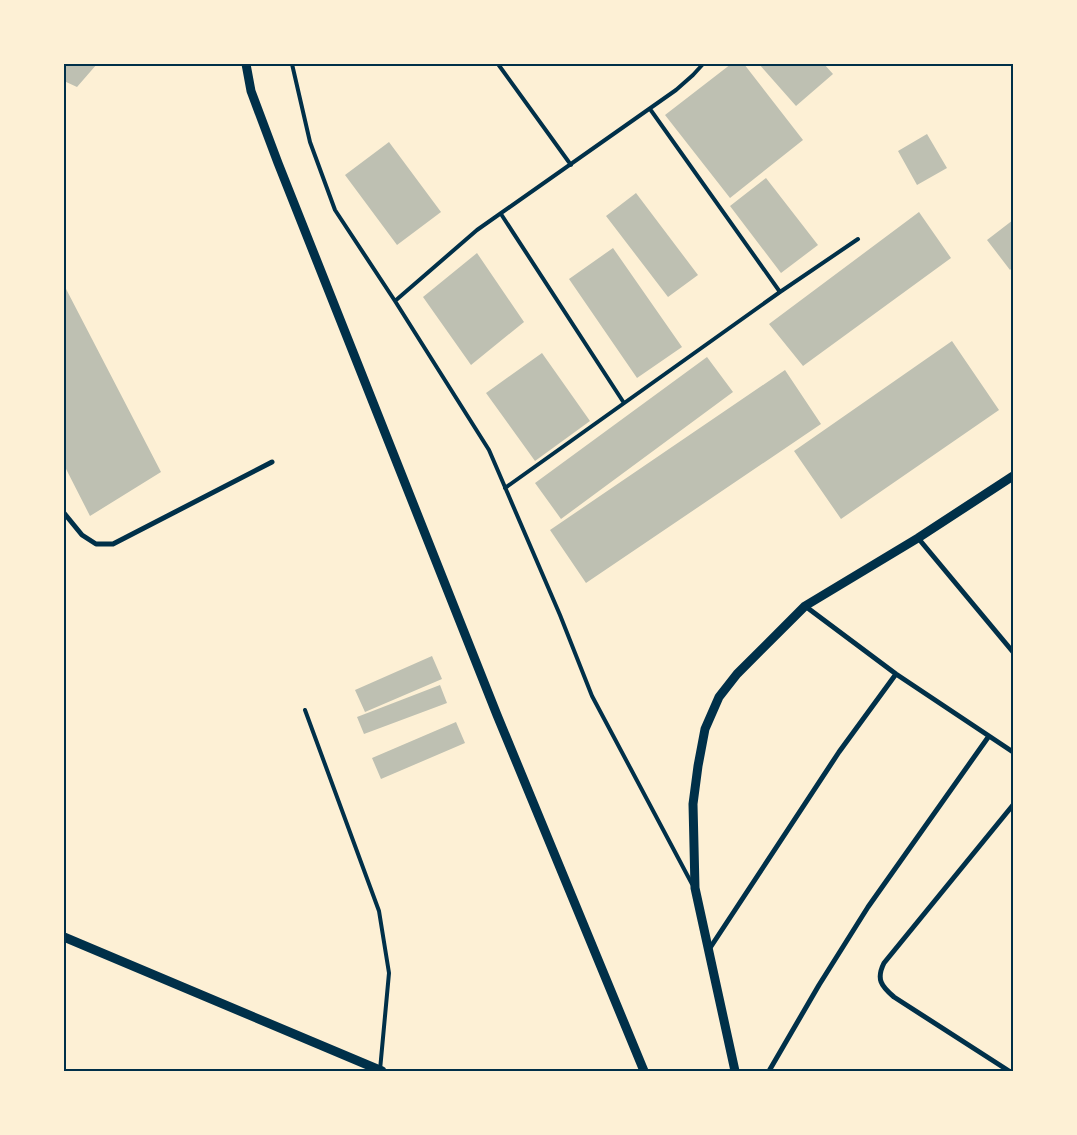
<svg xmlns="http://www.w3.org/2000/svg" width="1077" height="1135" viewBox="0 0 1077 1135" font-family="'Roboto Condensed',sans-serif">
<rect width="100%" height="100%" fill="#fdf0d5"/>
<path fill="#bec0b2" d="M64 64H97L77 87 64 81Z
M731 64H744L803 140 730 198 665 115Z
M759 64H824L833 74 796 106Z
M927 134 947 168 917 185 898 151Z
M389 142 441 212 397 245 345 175Z
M766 178 818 245 781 273 730 206Z
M636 193 698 275 668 297 606 216Z
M919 212 951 258 803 366 769 324Z
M1013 220V267L1010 270 987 240Z
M613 248 682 347 637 378 569 279Z
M477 253 524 322 471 365 423 297Z
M64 287H65L161 472 90 516 64 465Z
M952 341 999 410 841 519 794 451Z
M542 353 590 421 535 461 486 393Z
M707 357 733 392 561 519 535 483Z
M785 370 821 424 586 583 550 530Z
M432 656 442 679 365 712 355 690Z
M440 685 447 703 364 734 357 717Z
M456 722 465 743 381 779 372 758Z"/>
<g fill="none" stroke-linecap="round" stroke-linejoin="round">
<path stroke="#003049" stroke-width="4" d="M292 64 310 142 335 210 395 301
M498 64 571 165
M650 109 780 292
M501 214 624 403
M505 488 780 292 858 239
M305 710 379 911 389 973 380 1070
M692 884 592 696 560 615 489 450 395 301 477 230 676 90 693 75 703 64"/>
<path stroke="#003049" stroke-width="5" d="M64 513 82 535 96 544H113L272 462
M918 538 1013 652
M805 606 896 674 1013 752
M708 951 839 752 896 674
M769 1071 819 985 868 907 989 736
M1009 1071 894 997C881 986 876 979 884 963L1013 805"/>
<path stroke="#003049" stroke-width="9" d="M246 64 251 91 278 163 497 715 644 1071
M64 937 382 1071
M735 1071 695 888 693 804 698 766 705 729 719 697 737 674 805 606 918 538 1013 476"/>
</g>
<rect width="1077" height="1135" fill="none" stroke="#fdf0d5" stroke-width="130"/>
<rect x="65" y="65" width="947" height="1005" fill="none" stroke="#003049" stroke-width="2"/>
</svg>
